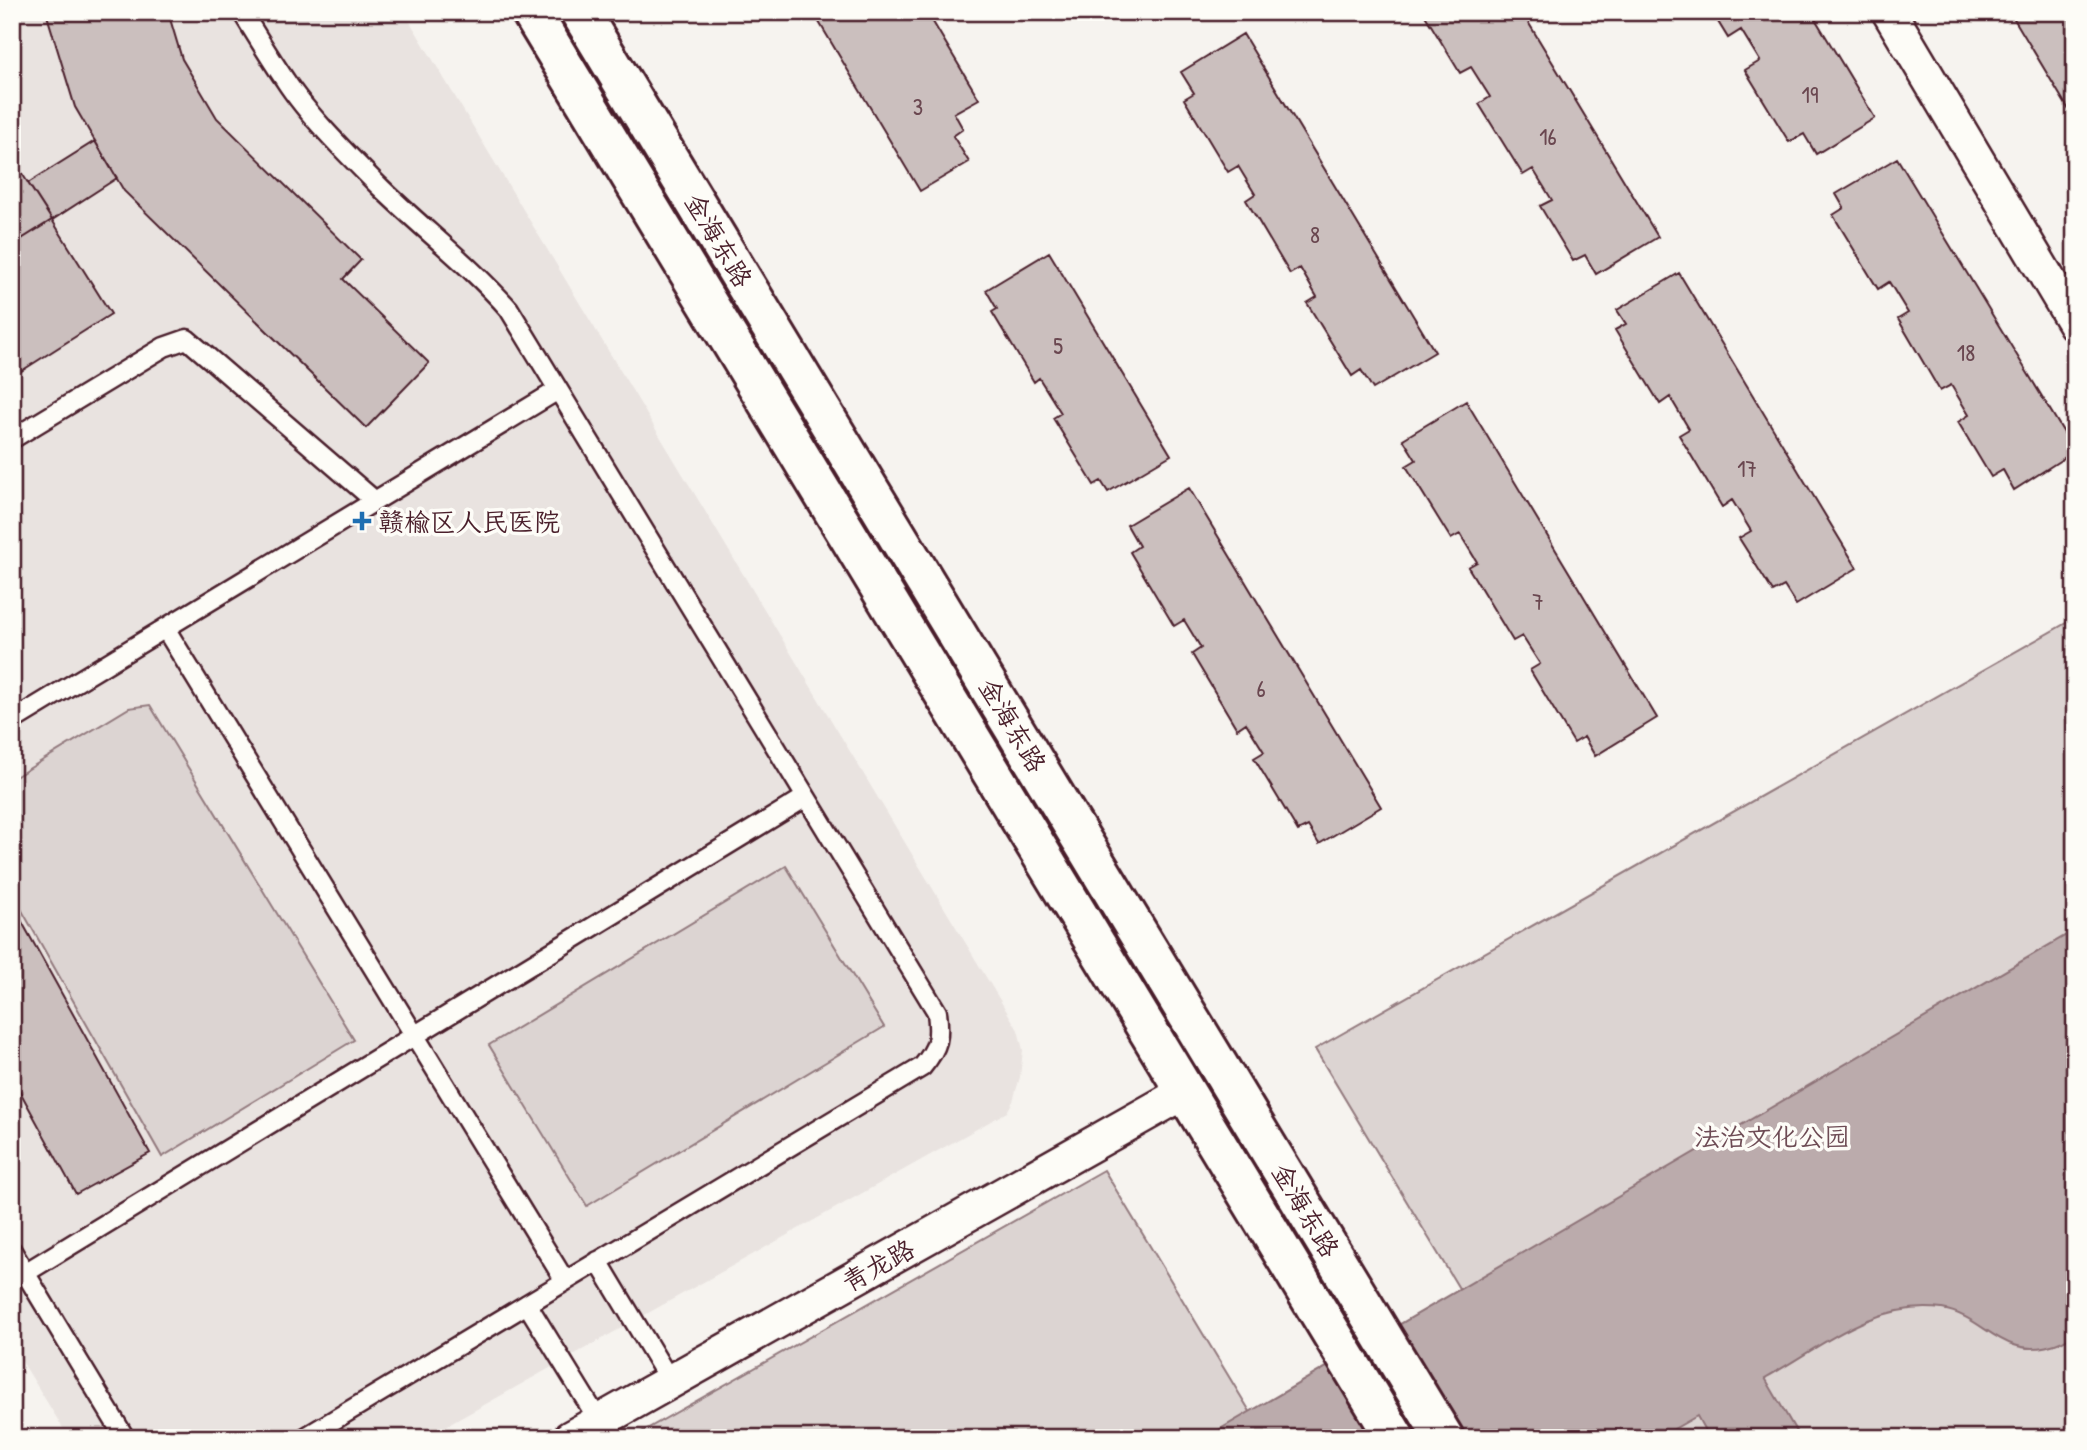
<svg xmlns="http://www.w3.org/2000/svg" width="2087" height="1450" viewBox="0 0 2087 1450" font-family="'Patrick Hand','LXGW WenKai TC',sans-serif">
<rect width="100%" height="100%" fill="#f6f3ef"/>
<filter id="ink" filterUnits="userSpaceOnUse"><feTurbulence type="fractalNoise" baseFrequency=".0143" numOctaves="2"/><feDisplacementMap in="SourceGraphic" scale="14" xChannelSelector="R" yChannelSelector="G"/><feConvolveMatrix kernelMatrix="1 2 1 2 8 2 1 2 1" color-interpolation-filters="sRGB"/></filter>
<g filter="url(#ink)">
<path fill="#e9e3e0" d="M12 12H404L1018 1030 1023 1050 1020 1077 1013 1101 1007 1112 425 1438H69L12 1345Z"/>
<path fill="#dcd4d2" stroke="#937a7e" stroke-width="2" d="M2075 618V1438H1549L1315 1049Z
M150 705 354 1040 162 1157 12 893V779L129 708Z
M786 866 884 1027 587 1206 489 1045Z
M1104 1170 1266 1438H631Z"/>
<path fill="#bbabac" stroke="#8e7378" stroke-width="2" d="M2075 930V1333C2060 1346 2033 1352 2014 1345 1989 1337 1972 1314 1942 1309 1875 1300 1821 1347 1765 1378L1800 1438H1709L1697 1416 1658 1438H1205Z"/>
<path fill="#cbbfbe" stroke="#4a1f2b" stroke-width="2" d="M46 12H168L182 59 217 118 361 260 343 279 429 363 366 428 124 191 75 107Z
M813 12H893L897 19 909 12H927L979 99 954 113 963 129 953 136 969 162 920 191Z
M1423 12H1522L1658 237 1596 274 1585 255 1573 261 1540 206 1552 200 1533 169 1523 175 1479 104 1490 97 1471 67 1460 73Z
M1712 12H1811L1875 118 1816 154 1804 134 1789 142 1745 70 1760 61 1741 30 1728 38Z
M2010 12H2075V120Z
M1243 34 1435 352 1373 389 1361 370 1352 376 1307 303 1317 297 1300 268 1290 274 1246 200 1255 194 1238 166 1228 172 1184 99 1194 93 1181 72Z
M95 141 117 178 52 220 28 183Z
M12 158 52 220 12 245Z
M1897 158 2075 451 2014 490 2003 470 1991 477 1958 422 1969 415 1951 385 1940 391 1898 319 1908 313 1889 282 1878 289 1833 215 1844 208 1836 194Z
M52 220 111 314 12 377V245Z
M1049 252 1171 455 1108 492 1101 481 1094 485 1053 418 1061 413 1039 378 1034 382 992 312 997 309 986 290Z
M1679 273 1857 568 1796 605 1784 586 1773 592 1739 538 1751 531 1732 500 1722 507 1679 435 1689 429 1670 397 1660 404 1615 330 1626 324 1617 310Z
M1466 401 1657 718 1595 756 1584 737 1574 743 1530 670 1540 664 1522 636 1513 641 1468 567 1477 562 1460 534 1451 539 1406 466 1416 460 1403 439Z
M1189 488 1381 807 1319 844 1308 826 1298 831 1254 758 1264 752 1246 723 1237 729 1192 654 1201 648 1184 620 1174 626 1130 552 1139 546 1127 525Z
M12 904 150 1153 76 1194 12 1077Z"/>
<g fill="none" stroke-linecap="round" stroke-linejoin="round">
<defs>
<path id="lane" d="M242 12C256 35 270 58 285 80 309 117 350 157 381 188 423 229 470 265 509 309L937 1012C940 1037 939 1047 922 1067L304 1438
M12 439 164 347 187 339 375 501
M165 628 565 1281
M12 721 558 390
M12 1251 125 1438
M598 1261 670 1381
M25 1273 806 797
M527 1304 599 1421"/>
<path id="street" d="M1889 12 2075 324
M570 1438 1185 1092"/>
<path id="secondary" d="M531 12 1395 1438
M580 12 1444 1438"/>
</defs>
<use href="#lane" stroke="#4a1f2b" stroke-width="23"/>
<use href="#street" stroke="#4a1f2b" stroke-width="38"/>
<use href="#secondary" stroke="#4a1f2b" stroke-width="44"/>
<use href="#lane" stroke="#fdfcf7" stroke-width="18"/>
<use href="#street" stroke="#fdfcf7" stroke-width="33"/>
<use href="#secondary" stroke="#fdfcf7" stroke-width="38"/>
</g>
</g>
<path fill="#1f6fb2" stroke="#fdfcf7" stroke-width="2.5" d="M358.5 510.5h7v7h7v7h-7v7h-7v-7h-7v-7h7z"/>
<g text-anchor="middle" dominant-baseline="central" stroke-width="7" stroke-linejoin="round" paint-order="stroke">
<g font-size="23" fill="#6a4750">
<text x="1810" y="94">19</text>
<text x="918" y="106">3</text>
<text x="1548" y="136">16</text>
<text x="1315" y="234">8</text>
<text x="1058" y="345">5</text>
<text x="1966" y="352">18</text>
<text x="1747" y="468">17</text>
<text x="1538" y="601">7</text>
<text x="1261" y="688">6</text>
</g>
<g font-size="26" fill="#4a1f2b" stroke="#fdfcf7">
<text transform="translate(719 240) rotate(59)">金海东路</text>
<text transform="translate(1013 725) rotate(59)">金海东路</text>
<text transform="translate(1306 1210) rotate(59)">金海东路</text>
<text transform="translate(878 1265) rotate(-29)">青龙路</text>
</g>
<g font-size="26" fill="#4a1f2b" stroke="#fdfcf7" text-anchor="start">
<text x="378" y="521">赣榆区人民医院</text>
</g>
<g font-size="26" fill="#6e4c55" stroke="#fdfcf7">
<text x="1772" y="1136">法治文化公园</text>
</g>
</g>
<rect width="2087" height="1450" fill="none" stroke="#fdfcf7" stroke-width="42"/>
<rect x="21" y="21" width="2045" height="1408" fill="none" stroke="#4a1f2b" stroke-width="2.5" filter="url(#ink)"/>
</svg>
